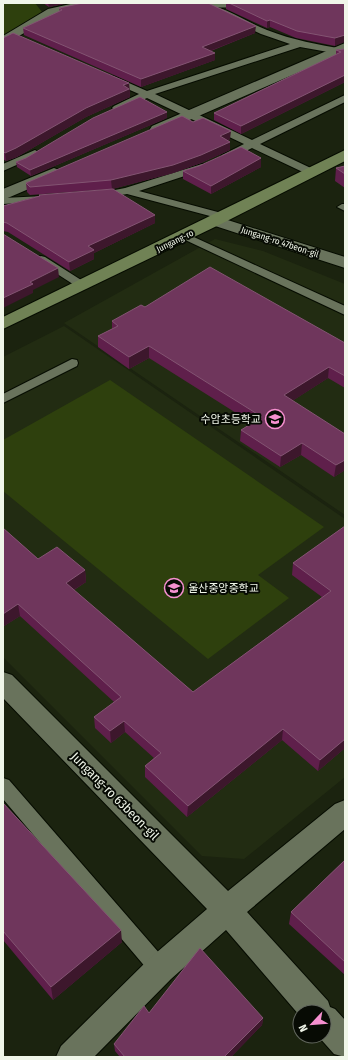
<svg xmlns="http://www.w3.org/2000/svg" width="348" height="1060" viewBox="0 0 348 1060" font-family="'Fira Sans Condensed','Noto Sans KR',sans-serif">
<rect width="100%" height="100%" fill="#1b230f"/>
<path fill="#222c12" d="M215 239 263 251 345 284V515L64 323Z
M64 326 345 519V777L244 859 202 856 3 657V357Z"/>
<path fill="#2e400d" d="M3 3H35L42 12 3 37Z
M110 380 324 527 258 575 289 598 208 659 3 491V440Z"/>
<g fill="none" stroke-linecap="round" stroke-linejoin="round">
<defs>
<path id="service" d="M196 3C220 3 244 21 267 30 293 40 318 45 345 49V55L300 47 155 94 252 140 345 95V102L260 144 315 170 316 172 315 174H307L252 148 230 159H222L221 157 222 155 244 144 147 98 120 110H114L112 108 114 106 139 94 107 80V76H113L147 91 290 44 261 34Z
M35 150 40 153 39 155 3 171V164Z
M202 164 206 165 207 167 206 169 139 191 229 215 231 217 229 219 225 220 127 194 98 199 93 196 94 194 125 188Z
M44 196 48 197 49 199 48 201 3 204V198Z
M342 204H345V211L337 207Z
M185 233 345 306V315L181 238 179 236 181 234Z
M41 256 45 257 89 285 83 289 79 288 37 261 35 259Z
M72 359 77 360 78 363 77 366 3 403V394Z
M3 778 9 780 167 962 170 969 167 976 160 979 153 976 3 799Z"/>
<path id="minor" d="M75 3H97L95 6 56 15 3 45V36L48 9Z
M203 3H242C238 9 207 9 203 3Z
M345 43V52L162 132H152L150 129 152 126Z
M54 168 59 170 62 173 59 176 3 200V189Z
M215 216 345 257V268L209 224 207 221 209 218Z
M3 672 12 675 228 891 335 804 345 800V829L247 912 328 1001 330 1007 335 1009 345 1020V1057L334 1054 318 1036H324V1012H300V1016L226 930 171 979 94 1057H56L61 1046 149 959 207 909 3 698Z"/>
<path id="secondary" d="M345 150V161L221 224 3 329V317Z"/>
</defs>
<use href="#service" stroke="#060c00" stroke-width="2"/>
<use href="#minor" stroke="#060c00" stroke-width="2"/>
<use href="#secondary" stroke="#060c00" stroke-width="2"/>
<use href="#service" fill="#69735c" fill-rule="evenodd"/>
<use href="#minor" fill="#69735c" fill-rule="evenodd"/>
<use href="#secondary" fill="#708255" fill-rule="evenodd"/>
</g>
<path fill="#5f1f4b" d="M43 3H68L49 7Z
M226 3H345L335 46 296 38 270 27 267 28 226 9Z
M59 8 255 33 211 51 215 60 141 87 24 35 23 28 60 12Z
M3 38 129 83 130 97 86 117 17 157 6 161 3 159Z
M345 49V82L241 134 214 120V113L336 55V50Z
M167 118 31 176 17 167 16 162Z
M193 122 230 139 228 140 230 142V150L201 163 173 173 112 189 30 195 27 192 26 183Z
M261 158V167L211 194 183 179V171Z
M345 166V188L335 181 336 168Z
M39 195 155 223 94 253V259L70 271 8 232 3 231V206L39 196Z
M145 307 345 343V388L328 378 292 401 345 434V470L334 477 301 455 280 467 240 441 241 430 252 423 149 358 129 369 98 347V336L112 329V321Z
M345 526V748L318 771 282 740 187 817 145 777V766L154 758 125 732 111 743 95 728 94 717 114 702 20 616 4 626 3 625V528L38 559 85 570 86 582 74 590 193 692 322 597 292 575 293 563Z
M3 803 122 942 53 1000 3 940Z
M345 860V975L289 924 291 912Z
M149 1013 263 1018 262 1025 231 1057H120L115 1051 114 1044Z"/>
<path fill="#3d172c" d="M48 3H68L49 7Z
M270 20V27L267 28V21Z
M256 26 255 33 202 54V47Z
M345 35V42L335 46V38Z
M215 53V60L141 87V79Z
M345 75V82L241 134V126Z
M129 83 130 97 86 117 17 157 6 161 5 153 123 85Z
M167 112V118L31 176 30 170Z
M231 131 230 139 220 144V136Z
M230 142V150L201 163 173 173 112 189 111 180Z
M261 158V167L211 194V186Z
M155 215V223L94 253V259L70 271 69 262 88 246Z
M58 268 59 277 33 290V293L3 308V298L30 282Z
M149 346V358L129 369V357Z
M329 367 328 378 283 407 284 395Z
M302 443 301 455 280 467 281 456Z
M345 460V470L334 477 336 465Z
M85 570 86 582 67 594 66 583Z
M18 604 20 616 4 626 3 614Z
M124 721 125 732 111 743 110 731Z
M283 729 282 740 187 817 188 806Z
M345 739V748L318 771 320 760Z
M121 930 122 942 53 1000 51 987Z
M263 1018 262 1025 231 1057H224Z"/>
<path fill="#6f365c" stroke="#835472" d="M83 3H208L256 26 202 47 215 53 141 79 23 28 62 10 59 8Z
M229 3H345V35L335 38 297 31 270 20 267 21Z
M13 33 129 83 123 85 129 89 86 108 16 148 5 153 3 151V38Z
M345 49V75L241 126 214 113 341 52 336 50Z
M140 97 167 112 30 170 16 162 26 158 93 118Z
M182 116 193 122 203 118 231 131 220 136 230 142 201 155 173 165 111 180 30 187 26 183Z
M241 147 261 158 211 186 183 171 199 166Z
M345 166V174L336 168Z
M113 189 155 215 88 246 94 250 69 262 7 223 3 222V206L40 196 39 195Z
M3 234 58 268 30 282 33 284 3 298Z
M210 267 345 343V376L329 367 284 395 345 434V460L336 465 302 443 281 456 241 430 262 417 149 346 129 357 98 336 118 326 112 321 141 305 145 307Z
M345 526V739L320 760 283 729 188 806 145 766 161 753 124 721 110 731 94 717 121 697 18 604 3 614V528L38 559 57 547 85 570 66 583 193 692 331 591 293 563Z
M3 803 121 930 51 987 3 931Z
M345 860V962L291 912Z
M200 948 263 1018 224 1057H125L114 1044 144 1006 149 1013Z"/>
<defs>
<symbol id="school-ring" viewBox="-11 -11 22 22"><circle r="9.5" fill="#070b04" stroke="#f690d0" stroke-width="1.5"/><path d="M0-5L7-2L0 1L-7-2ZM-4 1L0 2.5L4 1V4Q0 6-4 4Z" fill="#f690d0"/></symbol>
</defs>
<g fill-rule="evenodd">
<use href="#school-ring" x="264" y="408" width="22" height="22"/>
<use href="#school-ring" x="163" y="577" width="22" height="22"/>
</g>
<g text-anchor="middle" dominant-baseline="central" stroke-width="4" stroke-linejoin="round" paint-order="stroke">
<g font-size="9" fill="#f0f6e9" stroke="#070b04">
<text transform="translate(175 241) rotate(-26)">Jungang-ro</text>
<text transform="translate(280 242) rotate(18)">Jungang-ro 47beon-gil</text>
</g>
<g font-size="11" fill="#f0f6e9" stroke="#070b04" text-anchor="end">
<text x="261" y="419">수암초등학교</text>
<text x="188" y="588" text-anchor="start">울산중앙중학교</text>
</g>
<g font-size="13" fill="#f0f6e9" stroke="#070b04">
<text transform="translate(115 796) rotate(45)">Jungang-ro 63beon-gil</text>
</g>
</g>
<rect width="348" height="1060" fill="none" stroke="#f0f6e9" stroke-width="8"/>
<g transform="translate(312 1024) rotate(244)"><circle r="19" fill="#070b04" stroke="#646960"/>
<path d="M0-3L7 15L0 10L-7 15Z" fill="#f690d0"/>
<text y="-6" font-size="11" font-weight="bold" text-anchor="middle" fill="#f0f6e9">N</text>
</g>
</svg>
